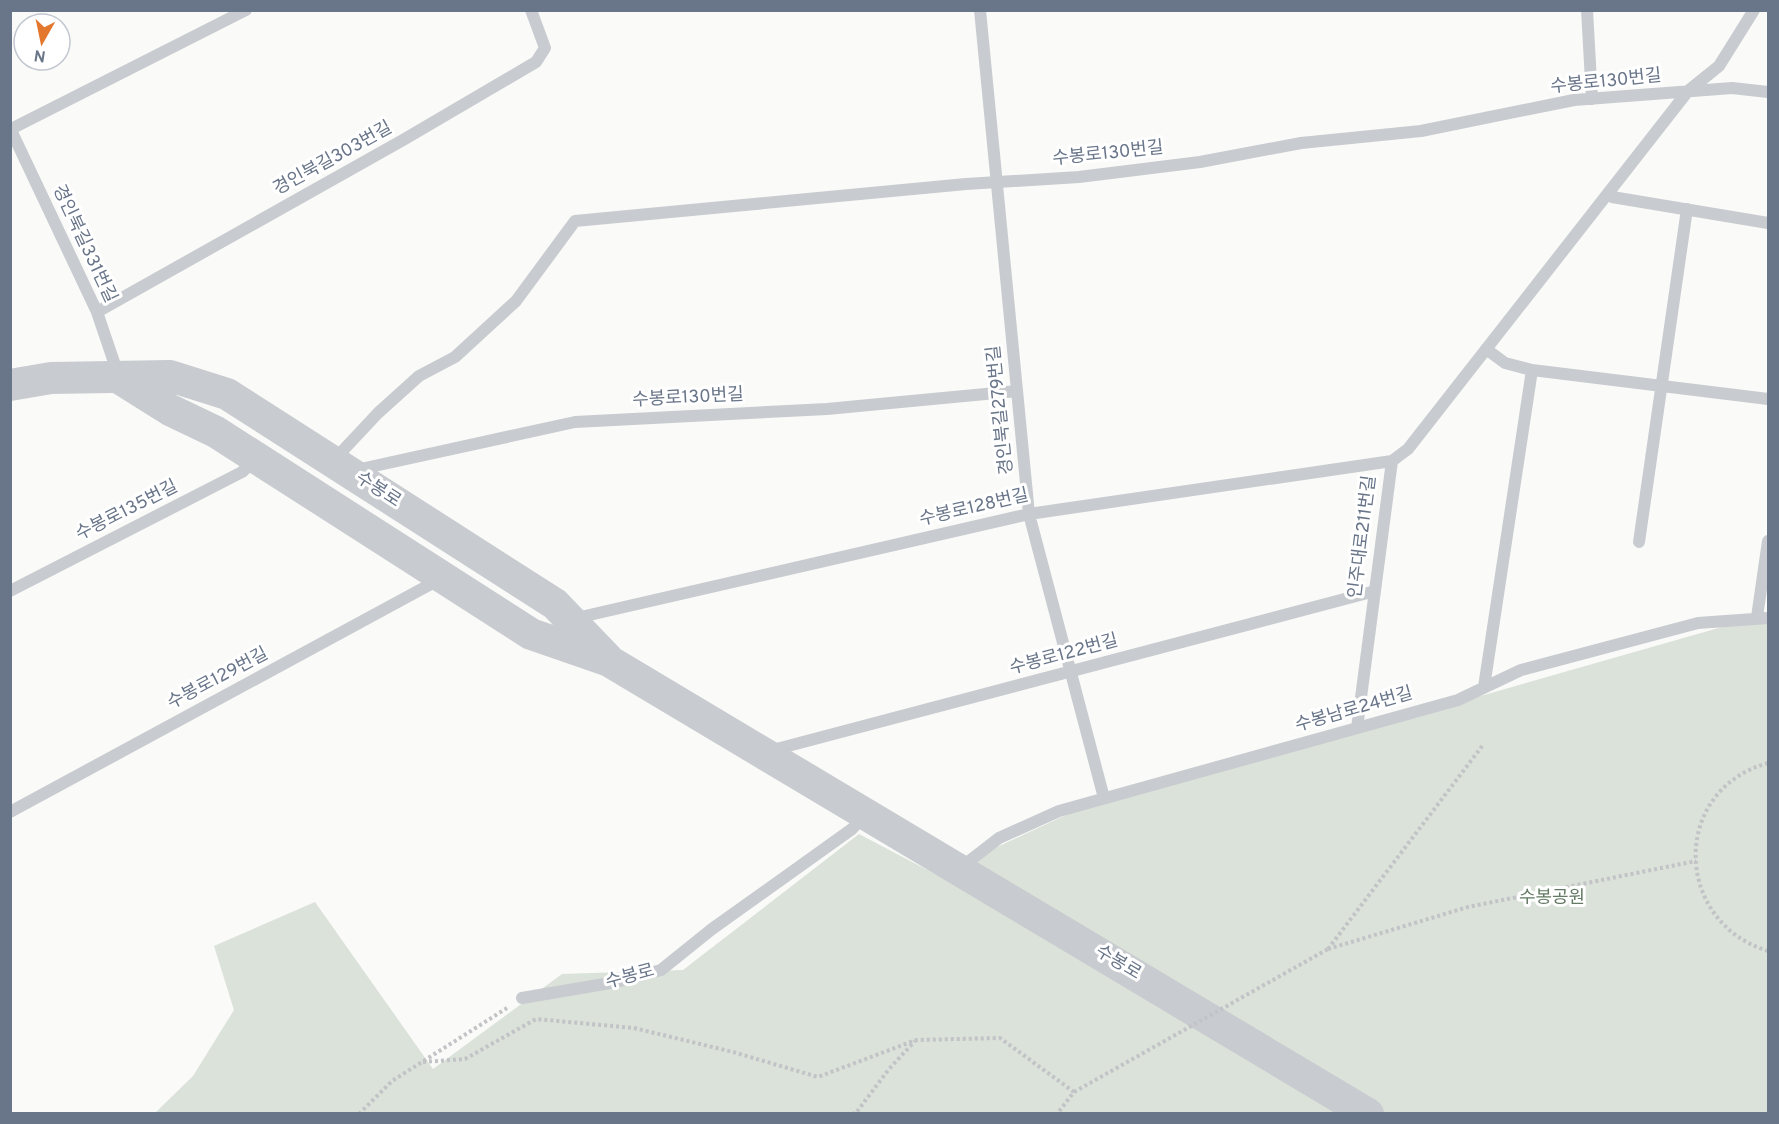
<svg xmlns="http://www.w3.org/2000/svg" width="1779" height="1124" viewBox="0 0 1779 1124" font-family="Overpass,'Noto Sans KR',sans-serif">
<rect width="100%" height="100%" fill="#fafaf8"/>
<path fill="#dbe2d9" d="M1757 617 1768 620V1113L154 1114 193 1076 234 1010 214 946 315 902 433 1069 562 974 683 970 859 834 937 875 1068 814Z"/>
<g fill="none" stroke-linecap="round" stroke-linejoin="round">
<path stroke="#c2c3c6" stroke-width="4" stroke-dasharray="3 3" stroke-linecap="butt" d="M1768 763C1670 790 1673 922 1768 951
M1328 949 1468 907 1696 861
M1328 949 1483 745
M423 1062 465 1059 536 1019 634 1028 733 1052 818 1077 916 1040 1000 1038 1074 1092 1057 1114
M359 1114 392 1081 507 1008
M729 1114H742
M852 1114 856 1113 889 1069 915 1041"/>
<path stroke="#c8cbcf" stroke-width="12" d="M980 10 1029 514 1104 798
M1587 10 1592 99
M10 128 97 312 119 377
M11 129 246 10
M1608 193 1612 197 1768 223
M97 312 403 140 536 62 545 48 531 10
M1486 349 1505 363 1532 370 1768 399
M333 461 378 413 419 376 455 357 516 301 575 221 966 184 1079 177 1200 162 1301 143 1421 131 1574 100 1732 88 1768 92
M356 470 575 422 827 409 1017 391
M1639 542 1687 209
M10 591 242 472 256 459
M1757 617 1768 541
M572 619 1029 514 1392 461
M1484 687 1532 370
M1357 728 1392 461 1408 449 1688 91 1719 66 1754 10
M769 751 1375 591
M10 812 442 578
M959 869 999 838 1059 811 1458 700 1521 670 1698 623 1768 618
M522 998 616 982 661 970 712 929 852 829 866 814"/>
<path stroke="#c8cbcf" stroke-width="32" d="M119 378 170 410 216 432 531 634 609 661 1368 1114
M10 385 51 378 170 376 227 394 555 604 607 658"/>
<path stroke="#c2c3c6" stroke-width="4" stroke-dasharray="3 3" stroke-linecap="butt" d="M1074 1092 1328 949"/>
</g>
<g text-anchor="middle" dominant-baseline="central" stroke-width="6" stroke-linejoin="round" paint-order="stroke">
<g font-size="18" fill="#697589" stroke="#fff">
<text transform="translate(1606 82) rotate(-6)">수봉로130번길</text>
<text transform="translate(1108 154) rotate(-6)">수봉로130번길</text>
<text transform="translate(333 159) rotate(-29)">경인북길303번길</text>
<text transform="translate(84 244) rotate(65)">경인북길331번길</text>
<text transform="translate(688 398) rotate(-3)">수봉로130번길</text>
<text transform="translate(1001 410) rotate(-96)">경인북길279번길</text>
<text transform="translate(378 490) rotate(33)">수봉로</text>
<text transform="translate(974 508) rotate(-13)">수봉로128번길</text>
<text transform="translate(127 511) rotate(-27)">수봉로135번길</text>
<text transform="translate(1363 537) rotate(-83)">인주대로211번길</text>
<text transform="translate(1064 655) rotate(-15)">수봉로122번길</text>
<text transform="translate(218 679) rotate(-28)">수봉로129번길</text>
<text transform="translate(1354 710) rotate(-16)">수봉남로24번길</text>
<text transform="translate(1118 963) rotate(31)">수봉로</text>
<text transform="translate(630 977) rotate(-15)">수봉로</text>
</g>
<g font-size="18" fill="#657a64" stroke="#fff">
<text x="1552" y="898">수봉공원</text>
</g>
</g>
<rect width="1779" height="1124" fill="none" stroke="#697589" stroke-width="24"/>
<g transform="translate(42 42) rotate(189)"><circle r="28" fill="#ffffff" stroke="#c3c8d0" stroke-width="1.5"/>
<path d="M0-4.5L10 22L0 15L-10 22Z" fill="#e4772e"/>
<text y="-9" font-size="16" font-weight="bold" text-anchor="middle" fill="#697589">N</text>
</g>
</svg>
